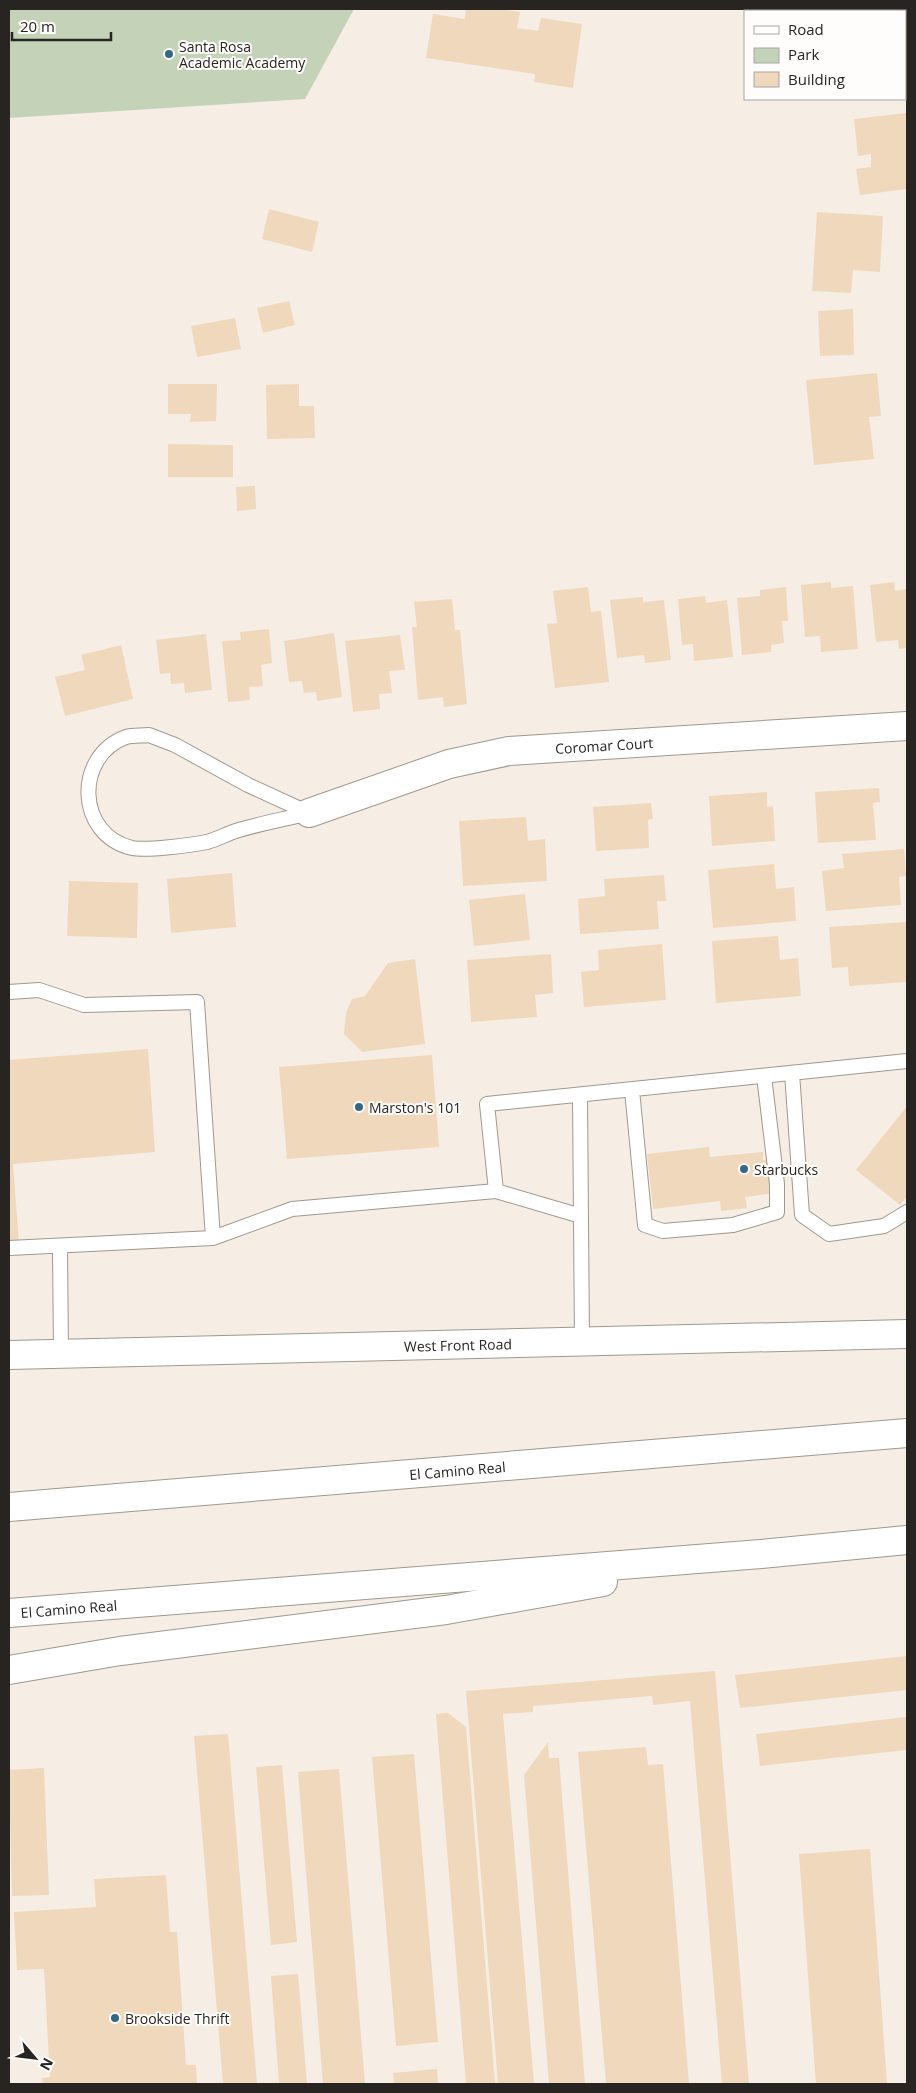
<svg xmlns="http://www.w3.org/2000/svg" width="916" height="2093" viewBox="0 0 916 2093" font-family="'Open Sans',sans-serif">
<rect width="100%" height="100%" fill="#f6eee4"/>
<path fill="#c4d3b8" d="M9 9H354L305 99 9 118Z"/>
<path fill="#efd8bb" d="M466 9H498L520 12 517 28 538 31 541 18 582 24 573 88 534 82 535 74 426 58 433 14 465 19Z
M907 113V189L860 195 856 169 871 167V154L858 156 854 119Z
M269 209 319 222 312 252 262 239Z
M817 212 883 216 880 272 853 270 851 293 812 291Z
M289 301 295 325 263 333 257 308Z
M853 309 854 355 820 356 818 311Z
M235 318 241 349 197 357 191 326Z
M877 373 881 416 869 417 874 459 814 465 806 380Z
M168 384H217L216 421 190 422 191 414H168Z
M299 384V406H314L315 438 267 439 266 385Z
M168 444 233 445V477H168Z
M255 486 256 509 237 511 236 487Z
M831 582V588L853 586 858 649 821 652 820 636 805 637 801 585Z
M894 582 895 591 907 589V648L899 649 898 640 876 642 870 585Z
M588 587 591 612 601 611 609 682 555 688 547 624 557 623 553 591Z
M786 587 788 621H782L784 643 771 645V652L742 655 737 598 760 596V590Z
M705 596 706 603 727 600 733 657 694 661 693 644 682 645 678 599Z
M643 597V602L664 600 671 660 645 663 644 655 617 658 610 600Z
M452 599 455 630H460L467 704 444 707 443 697 418 700 412 627H417L414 602Z
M269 629 272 663 261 665 263 686 249 687 250 700 228 702 222 641 241 640 240 632Z
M334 633 342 697 317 701 316 692 304 693 302 681 289 682 284 641Z
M206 634 212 690 185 693 184 683 171 684 170 673 160 674 156 640Z
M400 635 405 670 389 671 392 693 379 694 380 709 353 712 345 641Z
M121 645 133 699 65 716 55 677 85 670 81 655Z
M879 788 880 802 873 803 876 840 818 843 815 792Z
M767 792V807L773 806 775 841 712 846 709 796Z
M651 803 653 819 648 820 649 848 596 851 593 807Z
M526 817 528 841 545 839 547 881 463 886 459 821Z
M904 849 906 876 899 877 901 905 826 911 822 871 844 868 842 854Z
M774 864 776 889 794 887 796 921 713 928 708 870Z
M232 873 236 927 171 933 167 879Z
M664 875 666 901H657L659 929 580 934 578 899 605 896 604 879Z
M69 881 138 883 137 938 67 936Z
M525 894 530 940 474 946 469 900Z
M907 922V982L849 986 848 967 832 968 829 927Z
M778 936 780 960 798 958 801 996 716 1003 712 941Z
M662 944 666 1000 584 1007 581 972 599 970 598 950Z
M551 954 553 993 535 995 537 1017 471 1022 467 960Z
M415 959 425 1044 362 1052 344 1034 346 1013 352 999 365 996 388 963Z
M148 1049 155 1152 13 1164 19 1243 9 1244V1060Z
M432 1055 439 1147 287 1159 279 1067Z
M907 1106V1196L900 1205 856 1170Z
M709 1147 710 1157 763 1152V1160L773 1159 776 1193 745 1197 747 1208 721 1211 720 1201 653 1209 647 1154Z
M907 1656V1690L740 1708 735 1675Z
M715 1671 749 2084H722L690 1701 653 1705 652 1696 533 1706V1712L503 1714 534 2084H498L466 1691Z
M448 1713 466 1727 495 2084H466L436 1714Z
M907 1717V1750L760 1766 756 1734Z
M228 1734 257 2084H223L194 1736Z
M548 1742 549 1758H559L585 2084H549L524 1775Z
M646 1747 648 1765 663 1764 689 2084H606L578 1752Z
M414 1754 438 2042 396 2046 372 1757Z
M282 1765 297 1942 271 1945 256 1767Z
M44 1768 49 1895 12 1896 9 1770Z
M339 1769 365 2084H323L298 1772Z
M870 1849 887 2084H816L799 1854Z
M166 1875 170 1932H177L186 2065H196L197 2084H43L42 2078 50 2077 44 1969 17 1970 14 1912 96 1907 94 1879Z
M298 1974 307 2084H279L271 1976Z
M437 2069 438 2084H394L393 2073Z"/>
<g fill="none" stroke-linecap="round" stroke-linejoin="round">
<defs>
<path id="service" d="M149 735 175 745 248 785 309 813C286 819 262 823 239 830 228 833 218 839 207 842 191 845 147 851 132 848 76 835 74 756 126 737 133 735 142 736 149 735Z
M9 992 39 990 84 1005 197 1002 213 1238
M792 1073 802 1215 829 1234 884 1226 907 1212
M632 1090 645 1225 663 1231 733 1225 777 1212V1184L764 1076
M580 1095 582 1342
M496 1191 581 1216
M60 1246 61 1354
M9 1248 213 1238 292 1209 496 1191 487 1104 907 1061"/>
<g id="minor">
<path id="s1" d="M309 813 449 764 509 751 907 726"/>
</g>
<g id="tertiary">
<path id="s2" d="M9 1355 907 1334"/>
</g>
<g id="motorway">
<path id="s3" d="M9 1507 907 1433"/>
<path id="s4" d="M9 1613 761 1554 907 1540"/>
<path d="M9 1670 120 1651 446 1610 603 1582"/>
</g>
</defs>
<use href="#service" stroke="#9f988e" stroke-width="16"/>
<use href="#minor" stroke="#9f988e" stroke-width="30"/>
<use href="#tertiary" stroke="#9f988e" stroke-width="30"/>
<use href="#motorway" stroke="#9f988e" stroke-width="30"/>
<use href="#service" stroke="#fff" stroke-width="14"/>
<use href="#minor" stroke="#fff" stroke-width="28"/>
<use href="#tertiary" stroke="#fff" stroke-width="28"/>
<use href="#motorway" stroke="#fff" stroke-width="28"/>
</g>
<g fill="#336783" stroke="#fefdfb" stroke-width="2">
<circle cx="169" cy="54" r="5"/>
<circle cx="359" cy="1107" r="5"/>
<circle cx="744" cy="1169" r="5"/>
<circle cx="115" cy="2018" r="5"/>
</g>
<g text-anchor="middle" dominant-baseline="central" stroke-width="4" stroke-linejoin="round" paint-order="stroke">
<g font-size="14" fill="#272421" stroke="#fefdfb" text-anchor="start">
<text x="179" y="46">Santa Rosa<tspan x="179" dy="16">Academic Academy</tspan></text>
<text x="369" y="1107">Marston's 101</text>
<text x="754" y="1169">Starbucks</text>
<text x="125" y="2018">Brookside Thrift</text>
</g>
<g font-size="14" fill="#272421" stroke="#fefdfb">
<text stroke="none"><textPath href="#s1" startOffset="305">Coromar Court</textPath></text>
<text stroke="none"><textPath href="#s2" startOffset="449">West Front Road</textPath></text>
<text stroke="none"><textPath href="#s3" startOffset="450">El Camino Real</textPath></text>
<text stroke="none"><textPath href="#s4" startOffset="60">El Camino Real</textPath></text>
</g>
</g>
<rect width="916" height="2093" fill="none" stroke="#272421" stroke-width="20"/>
<rect x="744" y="10" width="162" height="90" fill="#fefdfb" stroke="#a8a6a4"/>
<rect x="754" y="26" width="25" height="8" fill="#ffffff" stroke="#a8a6a4"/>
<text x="788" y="35" font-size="15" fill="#272421">Road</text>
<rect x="754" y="48" width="25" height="15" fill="#c4d3b8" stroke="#a8a6a4"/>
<text x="788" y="60" font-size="15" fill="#272421">Park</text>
<rect x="754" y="72" width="25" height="15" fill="#efd8bb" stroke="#a8a6a4"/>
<text x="788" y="85" font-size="15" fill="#272421">Building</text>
<g transform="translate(35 2058) rotate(118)" stroke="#fefdfb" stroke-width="4" paint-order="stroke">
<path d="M0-4L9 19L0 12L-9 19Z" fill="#272421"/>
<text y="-8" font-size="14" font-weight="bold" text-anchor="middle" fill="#272421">N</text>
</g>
<path d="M12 32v8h99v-8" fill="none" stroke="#272421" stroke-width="2.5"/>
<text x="20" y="32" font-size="15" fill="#272421" stroke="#fefdfb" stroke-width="4" paint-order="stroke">20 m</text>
</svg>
